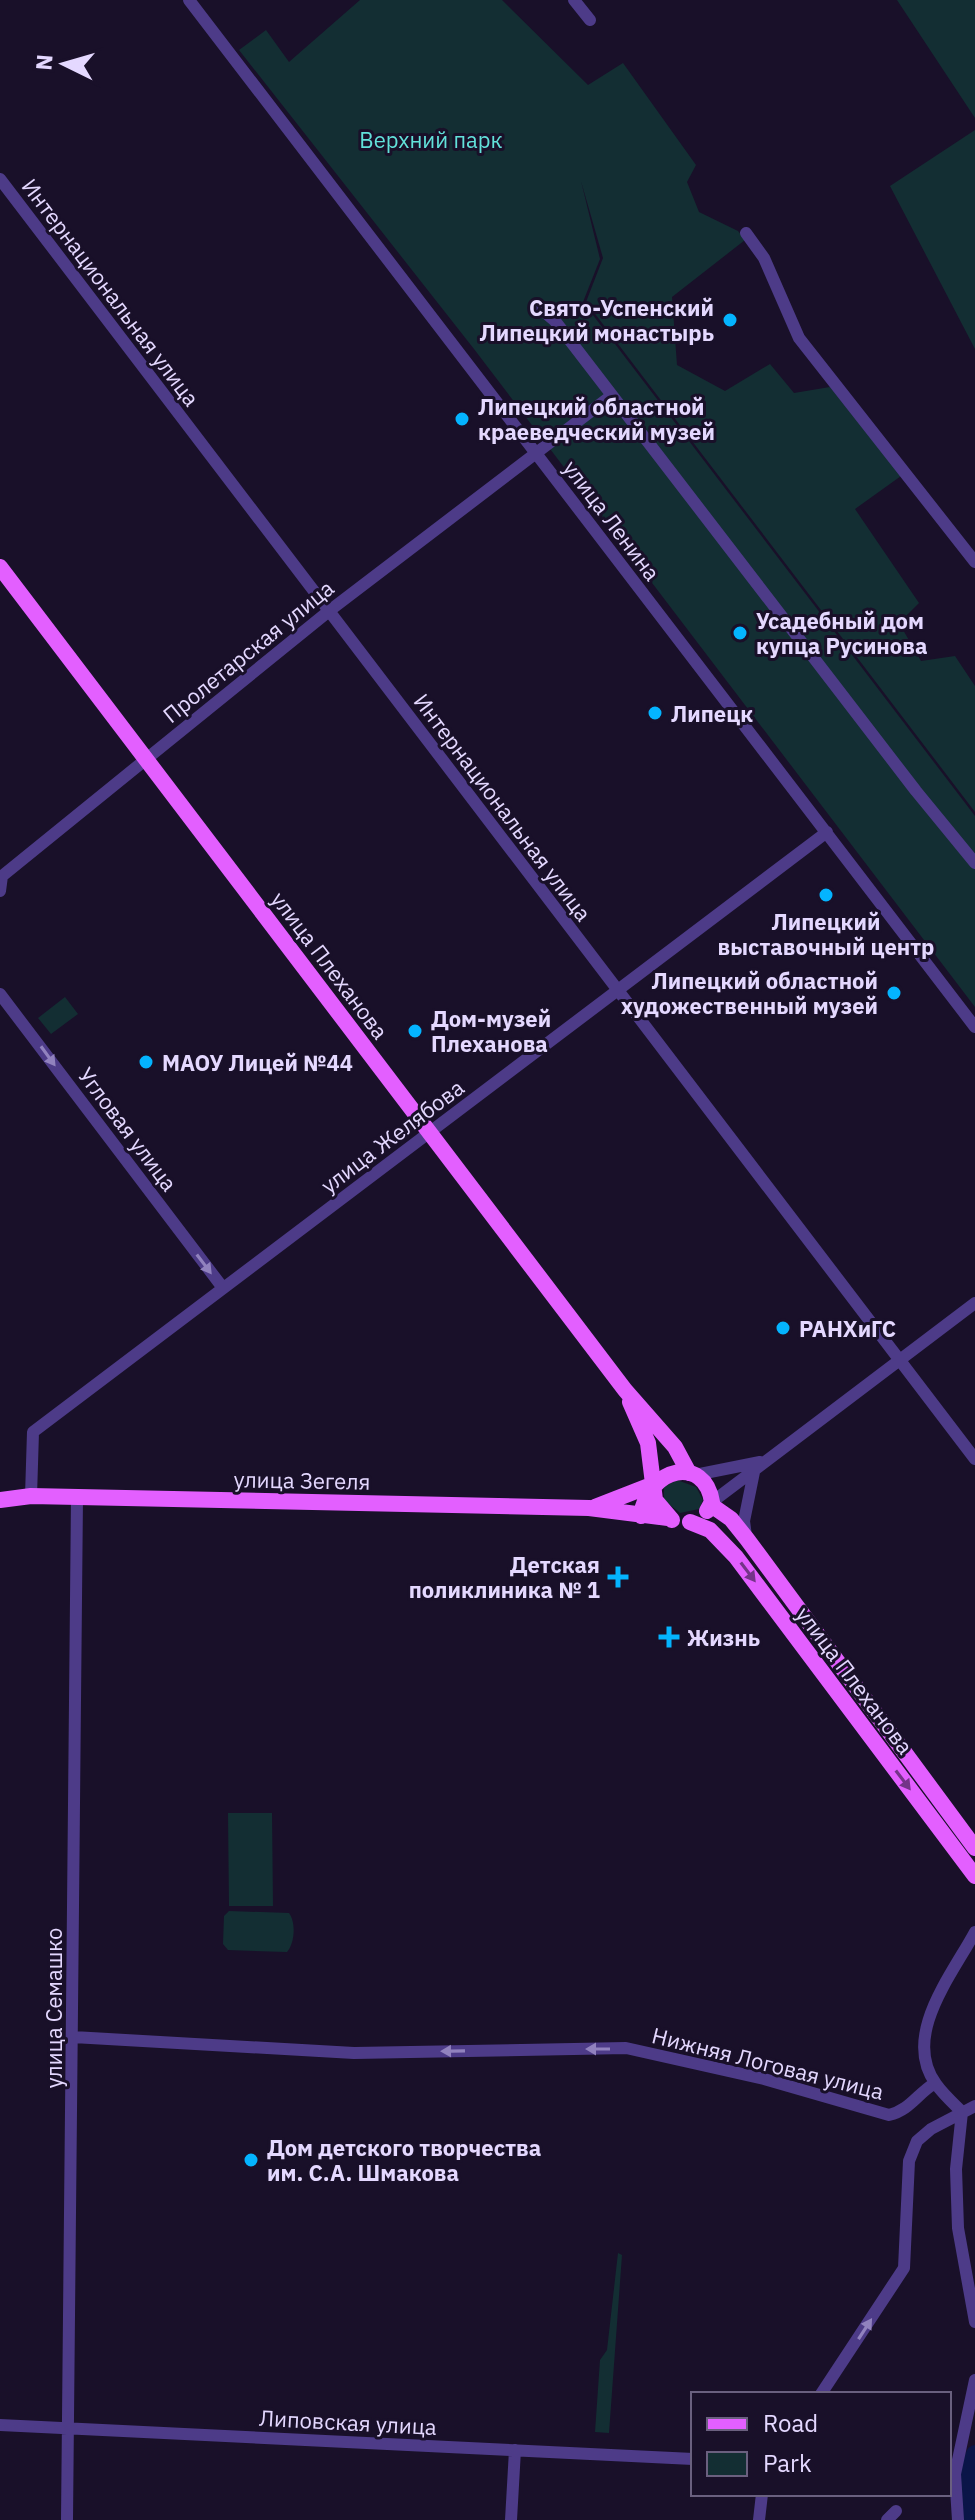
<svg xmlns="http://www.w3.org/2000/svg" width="975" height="2520" viewBox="0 0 975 2520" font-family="'IBM Plex Sans',sans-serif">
<rect width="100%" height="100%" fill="#191029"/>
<path fill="#132e33" d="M360 0H502L588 85 623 63 696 165 687 182 699 212 738 231 745 240 672 297 677 365 725 391 770 364 794 393 830 387 901 476 855 509 919 603 899 623 921 661 955 656 975 686V812L586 302 603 258 581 181 600 259 583 302 975 816V1007L474 349 239 50 266 30 289 62Z
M897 0H975V118Z
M975 130V349L890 186Z
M65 997 78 1014 51 1034 38 1018Z
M677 1480 696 1487 703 1500 699 1509 680 1513 664 1500V1487Z
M228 1813H272L273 1906H229Z
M229 1911 289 1913C296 1922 295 1943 287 1952L228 1950 223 1944 224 1916Z
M618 2253 622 2255 609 2433 595 2432 600 2360 607 2350Z"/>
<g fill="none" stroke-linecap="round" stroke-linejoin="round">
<path stroke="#0a1548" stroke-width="18" d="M968 2520 966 2475 975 2454"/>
<path stroke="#4d3b88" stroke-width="12" d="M189 0 975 1027
M574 0 590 20
M0 179 975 1459
M746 233 764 258 799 338 975 562
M536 305 555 321 916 791 975 863
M0 891 2 876 329 611 611 396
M0 994 223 1288
M695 1475 760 1462
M31 1496 33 1432 827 832
M712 1502 975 1303
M746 1536 744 1521 754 1472
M73 2037 354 2053 626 2048 764 2079 889 2115C910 2110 917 2094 935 2083
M962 2112 956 2169 958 2228 975 2322
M962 2112C953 2103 943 2094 936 2084 901 2036 952 1975 975 1932
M821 2394 904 2268 909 2161 917 2141 931 2129 975 2106
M0 2425 693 2459
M67 2520 77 1497
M511 2520 515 2450
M759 2520 762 2494
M887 2520 896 2511
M958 2520 955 2474 975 2380"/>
<path stroke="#e35fff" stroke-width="16" d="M0 567 625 1390 675 1447 689 1473
M630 1402 648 1443 655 1500 672 1520
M0 1500 31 1496 589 1508 668 1518
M711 1505 731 1519 747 1539 975 1848
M595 1507 654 1484
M641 1516C648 1466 705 1455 712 1502L707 1511
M690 1522 710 1530 736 1557 975 1876"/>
</g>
<defs><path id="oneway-solid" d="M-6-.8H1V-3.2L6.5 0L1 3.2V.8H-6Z" transform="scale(2)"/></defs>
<g fill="#9182be">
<use href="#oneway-solid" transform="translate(48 1056) rotate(54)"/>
<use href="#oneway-solid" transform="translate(204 1264) rotate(53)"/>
<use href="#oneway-solid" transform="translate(598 2049) rotate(180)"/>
<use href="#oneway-solid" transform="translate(453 2051) rotate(179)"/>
<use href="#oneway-solid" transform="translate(865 2329) rotate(-57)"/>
</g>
<g fill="#743489">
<use href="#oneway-solid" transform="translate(748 1572) rotate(53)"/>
<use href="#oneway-solid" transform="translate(903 1780) rotate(53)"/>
</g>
<g fill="#04b4ff" stroke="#191029" stroke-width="3">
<circle cx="730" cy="320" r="8"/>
<circle cx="462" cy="419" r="8"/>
<circle cx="740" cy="633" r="8"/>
<circle cx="655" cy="713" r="8"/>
<circle cx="826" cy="895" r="8"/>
<circle cx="894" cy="993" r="8"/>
<circle cx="415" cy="1031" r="8"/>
<circle cx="146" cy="1062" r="8"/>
<circle cx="783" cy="1328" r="8"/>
<path d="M614 1565h8v8h8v8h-8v8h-8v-8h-8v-8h8z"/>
<path d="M665 1625h8v8h8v8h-8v8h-8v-8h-8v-8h8z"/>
<circle cx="251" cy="2160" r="8"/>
</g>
<g text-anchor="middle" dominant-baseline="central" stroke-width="6" stroke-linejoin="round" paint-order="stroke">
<g font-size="22" fill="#62e1da" stroke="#191029">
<text x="431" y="139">Верхний парк</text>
</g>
<g font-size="22" fill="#e4d8ff" stroke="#191029">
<text transform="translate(111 292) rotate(53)">Интернациональная улица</text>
<text transform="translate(612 520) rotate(53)">улица Ленина</text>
<text transform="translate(248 651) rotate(-39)">Пролетарская улица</text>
<text transform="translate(503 807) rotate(53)">Интернациональная улица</text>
<text transform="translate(330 965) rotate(53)">улица Плеханова</text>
<text transform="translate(128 1129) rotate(53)">Угловая улица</text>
<text transform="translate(392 1136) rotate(-37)">улица Желябова</text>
<text transform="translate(302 1480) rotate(1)">улица Зегеля</text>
<text transform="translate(855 1680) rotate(53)">улица Плеханова</text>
<text transform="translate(53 2008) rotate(-90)">улица Семашко</text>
<text transform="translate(768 2063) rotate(14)">Нижняя Логовая улица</text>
<text transform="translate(348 2422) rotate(3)">Липовская улица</text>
</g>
<g font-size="22" font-weight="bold" fill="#e4d8ff" stroke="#191029" text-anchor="start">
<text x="714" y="307" text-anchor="end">Свято-Успенский<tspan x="714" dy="25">Липецкий монастырь</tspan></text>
<text x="478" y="406">Липецкий областной<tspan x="478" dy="25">краеведческий музей</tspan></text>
<text x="756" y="620">Усадебный дом<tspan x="756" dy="25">купца Русинова</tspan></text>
<text x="671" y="713">Липецк</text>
<text x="826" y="921" text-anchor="middle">Липецкий<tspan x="826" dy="25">выставочный центр</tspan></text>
<text x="878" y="980" text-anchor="end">Липецкий областной<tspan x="878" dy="25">художественный музей</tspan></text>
<text x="431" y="1018">Дом-музей<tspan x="431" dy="25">Плеханова</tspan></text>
<text x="162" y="1062">МАОУ Лицей №44</text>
<text x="799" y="1328">РАНХиГС</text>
<text x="600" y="1564" text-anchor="end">Детская<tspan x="600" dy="25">поликлиника № 1</tspan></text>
<text x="687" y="1637">Жизнь</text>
<text x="267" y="2147">Дом детского творчества<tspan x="267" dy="25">им. С.А. Шмакова</tspan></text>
</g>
</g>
<rect x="691" y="2392" width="260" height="104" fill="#191029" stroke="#6a607f" stroke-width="2"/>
<rect x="707" y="2418" width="40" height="12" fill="#e35fff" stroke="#6a607f" stroke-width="2"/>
<text x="763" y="2432" font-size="24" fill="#e4d8ff">Road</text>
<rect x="707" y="2452" width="40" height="24" fill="#132e33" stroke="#6a607f" stroke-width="2"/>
<text x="763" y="2472" font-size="24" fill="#e4d8ff">Park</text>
<g transform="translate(64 64) rotate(275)" stroke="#191029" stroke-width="6" paint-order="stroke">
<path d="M0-6L14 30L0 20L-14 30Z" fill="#e4d8ff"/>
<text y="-12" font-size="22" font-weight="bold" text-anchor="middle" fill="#e4d8ff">N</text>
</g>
</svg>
